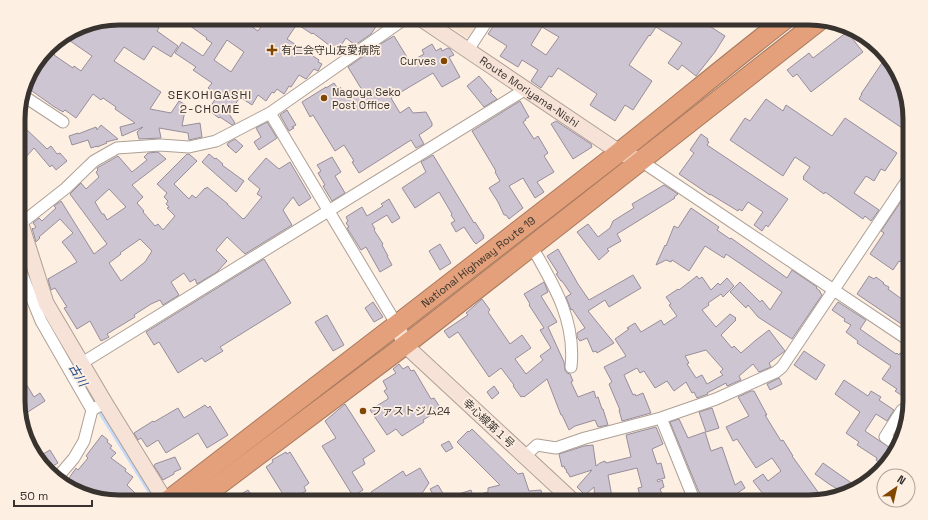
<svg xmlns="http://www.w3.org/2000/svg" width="928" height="520" viewBox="0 0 928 520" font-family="'Space Grotesk','Noto Sans JP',sans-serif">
<rect width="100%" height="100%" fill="#feefe3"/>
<path fill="#f7e2d1" d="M437 18H486L473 37 467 38Z"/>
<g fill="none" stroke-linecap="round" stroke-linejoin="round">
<path stroke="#c4dafb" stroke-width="3" d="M19 249 26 270
M98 410 151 495"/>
</g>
<path fill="#cec5d3" stroke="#978e9b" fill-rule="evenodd" d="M119 18H144L148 22 149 20 159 28 157 31 178 46 171 57 153 46 144 60 124 47 114 61 161 92 150 109 171 113 179 101 186 105 182 126 200 123 202 137 189 140 188 133 159 128 161 138 139 139 137 132 143 127 122 136 120 127 135 123 115 109 116 107 103 98 101 100 93 94 76 118 65 110 63 112 53 106 25 86 29 74 48 49 55 54 54 55 73 68 74 66 81 71 92 56 63 36 81 26Z
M179 18H239L258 31 267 18H347L354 23 357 18H367L377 25 371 34 355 45 346 38 337 51 313 33 312 34 297 24 287 39 319 60 318 62 322 64 318 71 314 69 306 79 299 75 291 87 289 86 284 94 277 89 274 93 272 92 266 101 258 95 252 105 240 97 229 114 235 123 232 125 220 117 219 118 208 110 218 95 208 88 212 83 193 70 196 67 175 53 182 42 203 56 212 43 206 39 207 38ZM227 40 244 52 231 72 214 60Z
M499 18H554L564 24 569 18H697L725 36 715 52 696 76 682 65 678 70 668 63 682 43 656 27 650 36 649 35 629 65 652 81 633 110 625 105 615 121 590 105 597 94 558 68 552 77 549 76 541 88 531 81 538 70 522 60 518 67 500 56 507 46 488 34ZM542 27 559 37 546 55 531 45Z
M847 32 863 52 811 92 797 74 793 77 787 70 809 53 813 58Z
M394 36 410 62 424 54 422 50 432 44 436 51 441 48 442 51 448 48 450 49 454 55 449 57 460 77 442 87 433 73 391 98 400 113 409 107 413 113 426 112 432 123V126L428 129 419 135 424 144 416 148 411 140 359 173 352 162 354 161 344 145 335 151 313 115 310 117 302 102 326 87V88L334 83 338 89 340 87 347 99 362 90 348 67 382 43Z
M886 57 893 63 910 112V123L905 130 859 99 862 94H861Z
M479 76 492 91 490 92 497 99 484 107 467 86Z
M766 99 783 111 786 105 832 136 845 118 897 153 885 171 881 169 874 181 866 176 854 193 879 210 871 221 865 216 863 219 825 192 824 194 803 179 804 178 803 177 810 167 795 157 783 176 730 140 745 118 750 121Z
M520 101 529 117 525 119 526 120 523 122 534 139 538 136 548 153 544 156 554 172 537 182 544 192 535 198 523 178 509 186 523 208 509 219 506 215H504L498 202 489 188 500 181 495 172 496 171 472 131Z
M287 110 296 125 292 127 294 128 289 131 280 115Z
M556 121 591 144 592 147 573 159 551 124Z
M267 122 277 138 259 150 254 142 261 137 256 128Z
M101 125 118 139 106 142 107 143 97 147V146L91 148 88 140 72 145 69 136 78 133V134L96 127 97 130Z
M24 127 47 149 51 146 57 154 60 153 67 161 56 170 52 165 50 167 34 148 25 158 19 152V133Z
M701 134 708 139 707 141 709 142 707 145 788 199 768 227 766 225 762 231 754 225 763 212 748 202 742 211 739 209 738 211 710 194V195L679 174 694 153 690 150Z
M235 139 243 146 236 153 228 146H229L227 145 228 143Z
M158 152 166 159 132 185 143 197 137 203 144 211 143 212 155 226 158 224 163 230 175 216 167 208 169 207 166 204 168 201 164 197 167 193 157 184 187 154H189L197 161 174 184 189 199 192 195 196 198 205 188 206 189 207 187 228 204H227L243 219 244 218V219L262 197 257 194 260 189 248 179 266 158 279 169 290 162 311 198 299 206 293 197 283 210 292 225 245 254 227 237 216 250 227 261 217 272 197 284 195 279 190 282 184 273 171 282 179 295 163 305 160 300 151 304 134 315 135 317 107 334 109 337 101 341 90 321 77 329 64 308 67 307 55 288 51 290 48 279 77 262 71 253 62 242 73 233 60 219 39 237 40 238 36 242 32 228 33 229 36 227 33 223 39 218 42 221 56 208 54 206 61 201 94 254 107 244 70 194 81 183 86 189 99 177 96 172 98 170 97 168 118 156 132 172 147 160 144 157 148 153ZM109 189 126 207 107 220 104 214H102L95 202ZM140 239 152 251 145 262 121 281 109 263 121 254 120 253Z
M209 154 215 159 216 158 223 164 222 165 244 181 236 192 202 162Z
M433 155 474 223 475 222 484 236H483L484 238 476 244 474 242 464 227 456 232 451 223 455 221 451 215 452 214 439 192 415 208 402 188 426 172 421 162Z
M332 157 341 172 335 176 345 193 332 201 323 186 325 185 318 173 321 171 317 165Z
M664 185 678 194 674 197 675 198 617 234 621 241 607 249 609 251 599 260 577 232 588 224 598 237 610 228 613 221 634 208 632 204Z
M389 199 400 218 392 223 387 215 372 224 375 229 374 230 383 244 382 245 388 256H387L392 265 380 272 366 247 361 250 347 228 349 227 346 223 348 221 346 217 362 207 367 216 383 206 381 204Z
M902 200 910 205V248L900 262 899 261 893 270 870 254 884 233 881 231Z
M691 208 719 227 717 230 730 239 731 238 787 278 792 270 817 287 816 288 820 291V292L822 295 792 339 758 317 748 305 746 308 730 292 740 282 760 302 762 300 770 310 782 292 726 254 724 258 705 246 689 271 672 260 671 262 666 260 656 265 665 245 666 246 674 226 678 228Z
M440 244 451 263 440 270 429 251Z
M558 249 578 284 589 300 633 275 641 288 609 307 605 300 588 311 614 343 597 353 596 351 593 352 587 338 580 341 577 337V333L585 328 572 309 571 310 566 297 571 294 562 281H561L556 274 558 273 547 256Z
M264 259 291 303 220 347 223 351 205 362 202 358 178 373 159 342 154 345 146 332Z
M697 276 699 279 702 277 711 290 718 283 720 285 727 278 734 286 723 297 721 294 708 303 709 305 702 310 716 327 730 314 736 318 735 319 736 320 721 335 732 348 734 346 741 353 756 340 769 330 785 351 769 363 771 367 759 372 753 364 739 376 741 380 727 386 726 383 707 393 708 394 697 398 694 392 692 393 686 382 674 391 667 381 655 388 644 371 640 373 637 368 624 375 633 395 635 394 636 396 643 393 651 413 622 421 619 410H620L609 384 612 382 604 367 626 356 615 339 629 329 627 328 635 323 641 332 661 320 664 325 677 316 669 305 671 304 666 297 678 289 679 290ZM706 350 723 369 720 372 723 375 707 384 702 375 696 378 687 364 689 363 685 356Z
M869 276 874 279 876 277 884 283 883 284 889 287 888 289 903 300 904 298 910 302V330L857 294Z
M544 282 548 292 541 296 557 322 548 327 564 362 565 370 567 373 570 374 573 381 571 382 578 397 594 391 596 398 598 397 602 409H603L608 425 598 427 595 420 575 426 569 430 562 415H561L547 379 524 397 523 396 521 397 513 386 514 385 501 368 489 377 458 332 449 338 444 331 468 315 466 313 482 299 490 310 488 312 510 344 522 335 531 348 515 359 526 374 543 360 540 356 551 348 540 330 544 328 529 305 530 304 524 294Z
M373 302 383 317 374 322 365 308Z
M838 302 866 320 860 329 896 354 897 353 899 355 900 353 902 354 906 347 910 348V401L895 391 897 389 882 379 891 366 857 343 858 341 846 332 851 325 844 321 845 319 832 310Z
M327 315 344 345 333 351 315 322Z
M804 351 825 365 816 380 794 365Z
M399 364 403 369 408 366 411 371 414 370 431 399 434 398 441 409 423 420 424 422 402 436 396 429 387 435 370 410 388 399V397L384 391 387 389 383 381 396 373 393 369Z
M19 372 34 397 40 393 45 401 20 417 19 414Z
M779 378 782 384 770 390 767 384Z
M844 380 868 396 871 391 881 397 879 400 894 410 887 421 876 414 865 431 896 452 883 465 876 460 877 458 857 445 859 442 846 433 860 412 835 394Z
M494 386 499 393 492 399 487 392Z
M751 391H754L767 415H765L781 441 783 440 793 456H792L818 492 817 493 822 500 815 502H790L787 497 779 502H771L765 493 763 494 753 481 763 474 768 481 781 471 772 458 756 468 737 439 733 441 726 427 749 416 738 397Z
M345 404 375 451 363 459 365 464 352 472 363 490 353 496 322 446 336 438 325 421Z
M205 405 208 408 210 406 228 435 207 448 198 433 166 453 158 440 147 447 141 438 138 440 134 433 153 421 154 422 178 408 184 418Z
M712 408 719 428 706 432 699 412Z
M679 419 688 438 705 432 711 451 722 447 735 485 741 481 745 488 724 502H705L698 490 670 422Z
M656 427 663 444 652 449 657 464 661 463 665 478 657 480 658 482 662 480 664 487 660 489 664 499 662 500 663 502H647L644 494 640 496 638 488 642 487 637 468 608 475 613 502H601L600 497 595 498 594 487 585 495 577 487 592 470 570 477 568 473H567L566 469H565L564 466 562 467 559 454 584 446 593 445 596 466 600 463 605 461 606 463 631 457 626 435Z
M472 429 518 474 523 473 529 491 541 490 543 502H459L456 495 471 490 473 496 488 492V488L500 485 457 442 468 431 469 432Z
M102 435 108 440 107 442 112 446 110 448 116 453 111 458 126 469 125 471 133 477 127 485 139 497 135 502H119L69 489 65 484 76 468 78 470 88 458 86 456 89 452Z
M449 441 453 448 446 452 441 445Z
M50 450 58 463 48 469 36 458Z
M286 452 287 454 290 452 309 483 304 487 306 491 288 502 266 467 273 462 272 460Z
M175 457 181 469 174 472V474L163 480 154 466 155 464Z
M823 463 850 482 860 488 844 493 829 484 815 474Z
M420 468 429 483 416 502H401L397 497 390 502H377L371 492 403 471 406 476Z
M438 485 448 502H437L430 489Z
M248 490 252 496 244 502H228Z"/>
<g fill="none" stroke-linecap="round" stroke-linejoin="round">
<defs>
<path id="street" d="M468 50 489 18
M22 95 63 122
M270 113 397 325
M641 161 910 341
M19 225 66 188 94 161 117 148 160 145 189 147 216 141 270 113 406 18
M532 247C554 285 576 321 571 367
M19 267 41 321 92 410
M82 363 526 89
M661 418 695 502
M898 446 885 437 902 410 908 414
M525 456 537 445 556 448 585 438 661 418 716 399 776 372 782 367 910 176
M57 478 74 458 84 441 92 410 99 406"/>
<g id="secondary">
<path id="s1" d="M420 18 619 152 641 161"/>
<path d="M19 218 46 303 105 403 166 502"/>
<path d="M397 325 405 345 574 502"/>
</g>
<g id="highway">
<path id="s2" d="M166 502C317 386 467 271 617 154 674 109 730 62 787 18"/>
<path d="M196 502 405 345 513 261 819 21"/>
</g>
</defs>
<use href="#street" stroke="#aea095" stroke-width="13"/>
<use href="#secondary" stroke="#aea095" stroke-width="17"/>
<use href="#highway" stroke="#a77a5f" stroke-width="21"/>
<use href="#street" stroke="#fff" stroke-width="11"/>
<use href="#secondary" stroke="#f7e2d7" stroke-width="15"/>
<use href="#highway" stroke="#e3a07a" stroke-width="19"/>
</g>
<g fill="#814600" stroke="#feefe3" stroke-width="1.5">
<path d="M270 44h4v4h4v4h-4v4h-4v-4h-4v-4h4z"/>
<circle cx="444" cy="61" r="4"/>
<circle cx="324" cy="98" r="4"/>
<circle cx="363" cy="411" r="4"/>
</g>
<g text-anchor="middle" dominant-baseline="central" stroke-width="3.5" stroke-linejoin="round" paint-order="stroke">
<g font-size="11" fill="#38332e" stroke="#feefe3" text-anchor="start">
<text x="281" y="50">有仁会守山友愛病院</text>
<text x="436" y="61" text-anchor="end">Curves</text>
<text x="332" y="92">Nagoya Seko<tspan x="332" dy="13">Post Office</tspan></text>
<text x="371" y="411">ファストジム24</text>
</g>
<g font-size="11" fill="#38332e" stroke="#feefe3">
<text stroke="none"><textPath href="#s1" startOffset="132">Route Moriyama-Nishi</textPath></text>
<text stroke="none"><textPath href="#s2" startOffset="394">National Highway Route 19</textPath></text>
<text transform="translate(489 423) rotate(43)">幸心線第１号</text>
</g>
<g font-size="12" letter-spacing="1" fill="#38332e" stroke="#feefe3">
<text x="210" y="95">SEKOHIGASHI<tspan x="210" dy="14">2-CHOME</tspan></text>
</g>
<g font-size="12" font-style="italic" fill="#134288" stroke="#feefe3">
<text transform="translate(78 375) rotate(59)">古川</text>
</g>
</g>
<path d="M0 0H928V520H0ZM119 25H809A94 94 0 0 1 903 119V401A94 94 0 0 1 809 495H119A94 94 0 0 1 25 401V119A94 94 0 0 1 119 25Z" fill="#feefe3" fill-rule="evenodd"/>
<path fill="none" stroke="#38332e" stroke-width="5" d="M119 25H809A94 94 0 0 1 903 119V401A94 94 0 0 1 809 495H119A94 94 0 0 1 25 401V119A94 94 0 0 1 119 25Z"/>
<g transform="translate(896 488) rotate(34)"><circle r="19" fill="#feefe3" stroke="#afa49b"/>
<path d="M0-3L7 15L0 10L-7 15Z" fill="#814600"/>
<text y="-6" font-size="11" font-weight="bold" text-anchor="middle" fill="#38332e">N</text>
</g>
<path d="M14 500v6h78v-6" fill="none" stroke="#38332e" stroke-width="2"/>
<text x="20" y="500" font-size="12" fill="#38332e" stroke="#feefe3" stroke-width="3" paint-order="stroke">50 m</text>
</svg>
